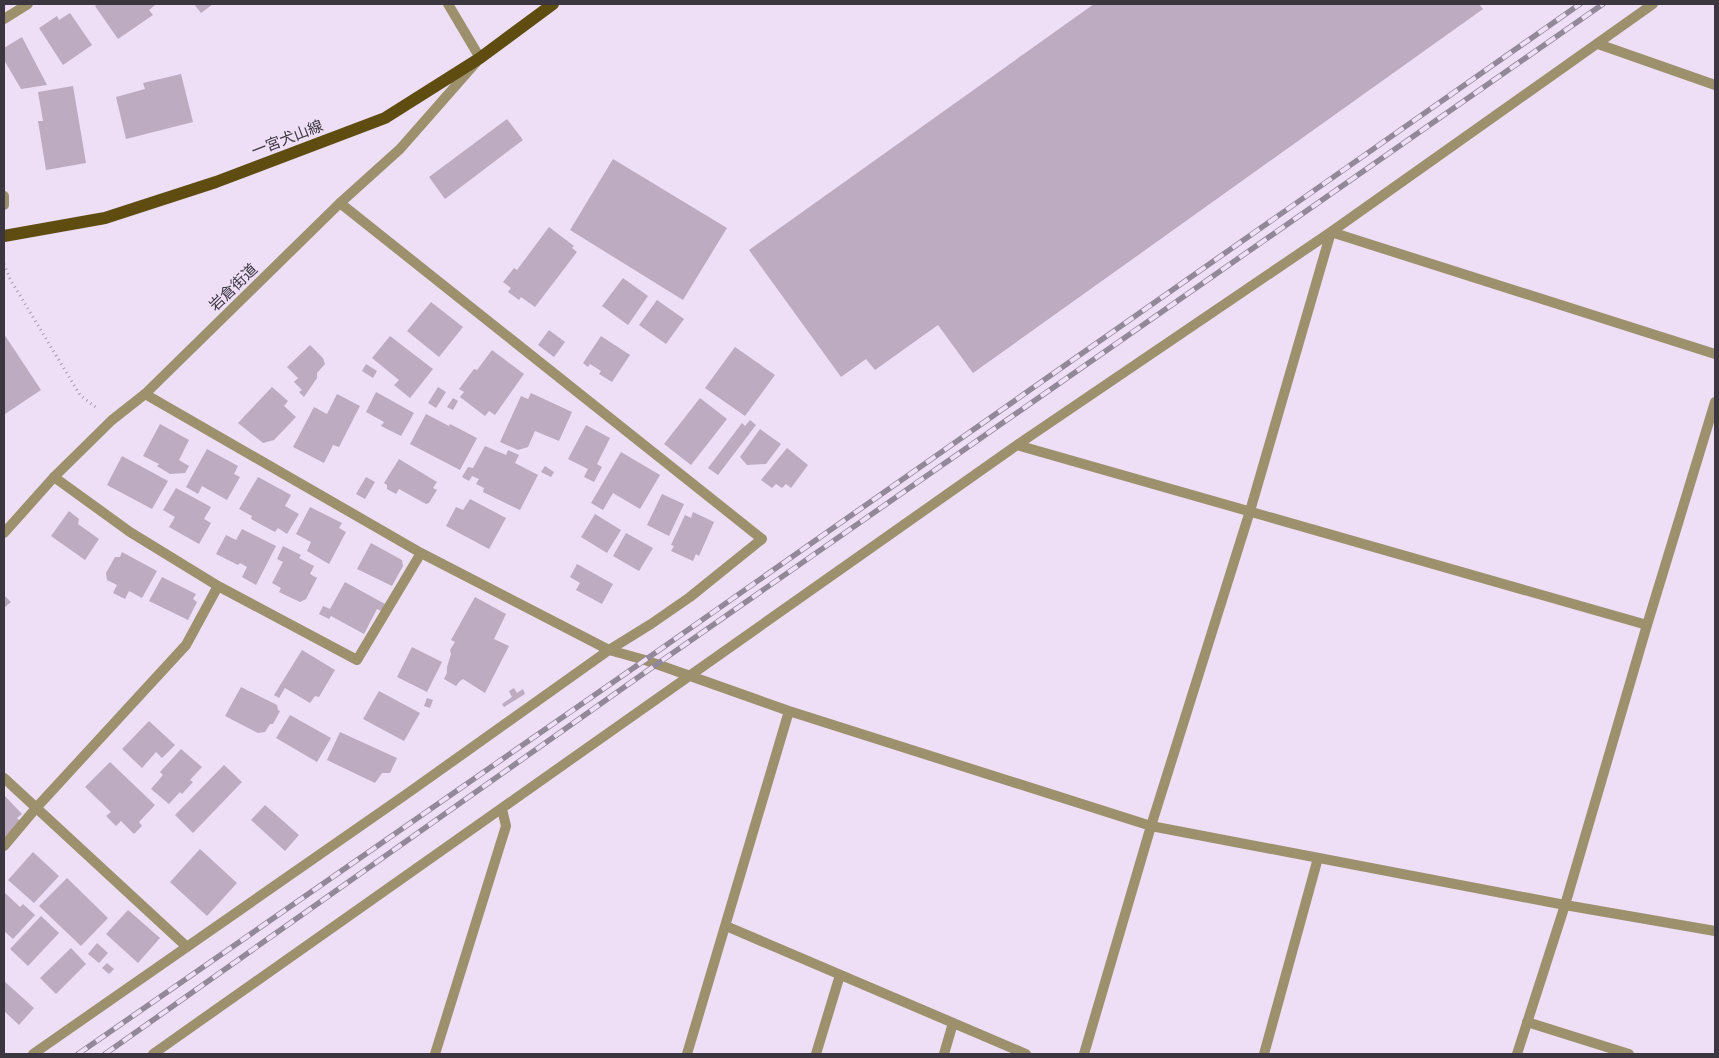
<svg xmlns="http://www.w3.org/2000/svg" width="1719" height="1058" viewBox="0 0 1719 1058" font-family="'Archivo Narrow','Noto Sans JP',sans-serif">
<rect width="100%" height="100%" fill="#eedef6"/>
<path fill="#bcabc1" d="M98 4H154L155 5 149 10 153 15 118 39 95 6Z
M194 4H213L201 13Z
M1094 4H1479L1483 9 973 373 938 325 875 370 866 359 841 377 749 250Z
M70 13 92 45 63 65 39 28 57 16 59 20Z
M22 37 47 85 21 89 4 60V48Z
M181 74 193 122 126 139 116 97 145 89 143 83Z
M73 86 86 163 46 170 38 121H43L38 92Z
M507 119 523 140 445 199 429 177Z
M613 159 727 228 683 300 570 230Z
M549 227 574 246 572 248 577 252 535 307 521 297 519 300 508 292 511 288 503 282 514 268 517 270Z
M623 278 648 296 628 325 602 306Z
M657 300 684 319 666 344 639 325Z
M431 302 463 327 439 357 407 331Z
M549 330 565 342 554 357 538 345Z
M4 334 41 390 5 414 4 412Z
M390 336 433 369 410 398 394 385 399 380 372 358Z
M601 336 630 355 612 382 599 374 601 371 590 364 588 367 583 363Z
M310 345 323 358 325 364 317 373V378L304 397 299 392 302 390 294 382 298 378 287 367Z
M735 347 775 375 745 416 705 388Z
M492 350 524 374 495 415 489 411 485 416 460 397 464 392 459 389 474 369 477 370Z
M366 364 377 371 373 378 362 371Z
M272 387 288 401 284 406 296 417 274 440 263 443 238 423Z
M438 387 446 392 436 408 428 403Z
M376 392 414 413 401 436 381 426 384 422 366 412Z
M531 393 572 412 559 441 535 431 528 447 518 450 500 442 521 396 528 399Z
M337 394 360 406 339 447 333 445 324 463 293 447 314 407 327 414Z
M453 398 458 401 453 410 447 407Z
M700 398 727 419 691 465 664 444Z
M426 414 449 426 450 424 477 438 460 470 410 444Z
M750 420 756 425 718 475 708 468 742 423 745 426Z
M160 424 189 440 179 460 189 466 185 473 170 474 157 466 159 464 143 456Z
M586 425 610 438 597 464 602 467 594 482 584 477 588 469 568 459Z
M760 429 781 444 766 464 747 465 740 457Z
M485 446 506 455 508 450 519 455 515 463 538 475 520 510 483 492 484 488 476 484 479 479 472 476 469 481 462 477 468 467 473 468Z
M787 448 808 465 791 488 786 484 782 488 776 484 772 488 761 480Z
M207 449 238 466 234 474 240 477 227 500 202 486 198 494 186 487Z
M621 452 660 475 640 509 613 493 603 510 591 503Z
M122 456 168 481 152 509 107 485Z
M399 459 437 482 433 488 437 490 429 503 426 504 399 489 396 494 387 489V485L384 483Z
M545 466 554 472 551 477 541 472Z
M258 477 291 495 285 506 299 514 287 534 278 528 275 532 251 519 252 516 239 509Z
M366 477 375 482 365 499 356 494Z
M176 488 211 507 204 519 211 523 199 544 169 527 175 517 163 510Z
M662 494 684 504 669 536 647 525Z
M470 499 506 518 489 549 446 526 456 507 463 510Z
M310 507 342 523 339 528 346 532 329 564 307 551 311 542 296 534Z
M69 511 79 519 78 524 99 539 85 560 51 536Z
M693 512 714 522 699 556 696 554 693 561 671 551 674 546 671 545 685 515 691 518Z
M595 514 621 530 607 553 581 537Z
M242 529 276 546 256 585 242 577 247 567 240 563 238 565 216 554 226 535 236 540Z
M626 533 653 548 639 571 613 556Z
M371 543 402 560 403 566 392 586 357 569Z
M283 546 301 555 299 558 314 566 310 574 317 578 306 599 300 602 279 592 281 588 272 583 283 562 277 559Z
M122 552 157 571 142 598 129 591 125 599 113 593 117 585 107 580 106 573 115 557H120Z
M577 564 613 584 602 604 576 590 580 583 570 577Z
M162 577 196 594 193 599 197 602 188 620 149 601Z
M345 582 385 604 381 611 377 609 364 634 331 616 329 619 319 614 323 606 330 609Z
M4 595 11 602 4 608Z
M475 597 506 614 494 639 509 646 485 693 463 679 460 681 456 686 444 679 447 673V667L451 654 450 650 455 642 451 640Z
M412 647 442 662 427 692 397 677Z
M302 650 335 670 319 697 315 696 310 703 285 688 279 698 274 695Z
M241 687 277 705 278 710 280 711 273 724H270L265 732 258 733 225 716Z
M514 688 517 693 523 689 525 694 504 707 502 704 512 697 509 691Z
M379 691 420 713 404 741 363 719Z
M427 698 433 700 430 708 424 706Z
M290 715 331 738 317 762 276 738Z
M149 721 175 745 162 758 156 752 142 768 122 749Z
M340 732 397 758 390 773H382L375 783 327 760Z
M181 749 202 767 190 780 193 782 182 794 180 792 169 804 151 789 163 775 160 772Z
M110 762 155 805 139 822 142 826 134 834 121 821 116 826 106 816 111 812 85 787Z
M224 765 242 782 193 833 175 815Z
M4 795 22 814 17 818 21 822 4 838Z
M265 805 299 835 285 851 251 820Z
M200 849 237 883 207 916 170 882Z
M33 852 59 876 34 903 8 880Z
M67 878 108 918 81 946 39 906Z
M4 892 20 907 23 904 35 915 13 939 4 931Z
M128 910 160 938 138 963 106 934Z
M41 916 59 933 28 966 10 949Z
M97 943 108 953 99 963 88 954Z
M71 948 86 964 56 994 40 978Z
M107 963 114 969 109 974 102 968Z
M4 981 34 1008 19 1025 4 1011Z"/>
<g fill="none" stroke-linecap="round" stroke-linejoin="round">
<path stroke="#a79bad" stroke-width="3" stroke-dasharray="1 4" stroke-linecap="butt" d="M4 264 10 279 80 395 98 409"/>
<path stroke="#9d916d" stroke-width="10" d="M1527 1022 1629 1054
M1264 1054 1318 858"/>
<path stroke="#9d916d" stroke-width="10" d="M4 19 28 4
M1598 44 1715 85
M4 196V205
M1331 232 1715 354
M145 394 421 553 609 650 645 660 789 711 1151 826 1565 905 1715 931
M1017 445 1647 625
M54 477 130 532 218 586 357 660 421 553
M4 778 187 947
M4 846 36 808 186 645 218 586
M726 926 1026 1054
M33 1054 408 793 609 650 651 624 690 597 762 539 340 203
M153 1054 1017 445 1331 232 1653 4
M435 1054 506 826 502 809
M687 1054 789 711
M816 1054 840 975
M944 1054 953 1023
M1084 1054 1151 826 1250 511 1331 232
M1517 1054 1565 905 1647 625 1715 402"/>
<path stroke="#9d916d" stroke-width="10" d="M4 533 54 477 112 420 145 394 340 203 400 149 480 58 448 4"/>
<path stroke="#5e4c10" stroke-width="12" d="M4 236 105 218 216 182 385 118 480 58 553 4"/>
<defs>
<path id="rail" d="M78 1054 645 660 1580 4
M105 1054 657 664 1603 4"/>
</defs>
<use href="#rail" stroke="#938899" stroke-width="5.5"/>
<use href="#rail" stroke="#eedef6" stroke-width="4" stroke-dasharray="11" stroke-linecap="butt"/>
</g>
<g text-anchor="middle" dominant-baseline="central" stroke-width="4.5" stroke-linejoin="round" paint-order="stroke">
<g font-size="15" fill="#3c3640" stroke="#eedef6">
<text transform="translate(287 138) rotate(-21)">一宮犬山線</text>
<text transform="translate(233 287) rotate(-44)">岩倉街道</text>
</g>
</g>
<rect width="1719" height="1058" fill="none" stroke="#3c3640" stroke-width="10"/>
</svg>
